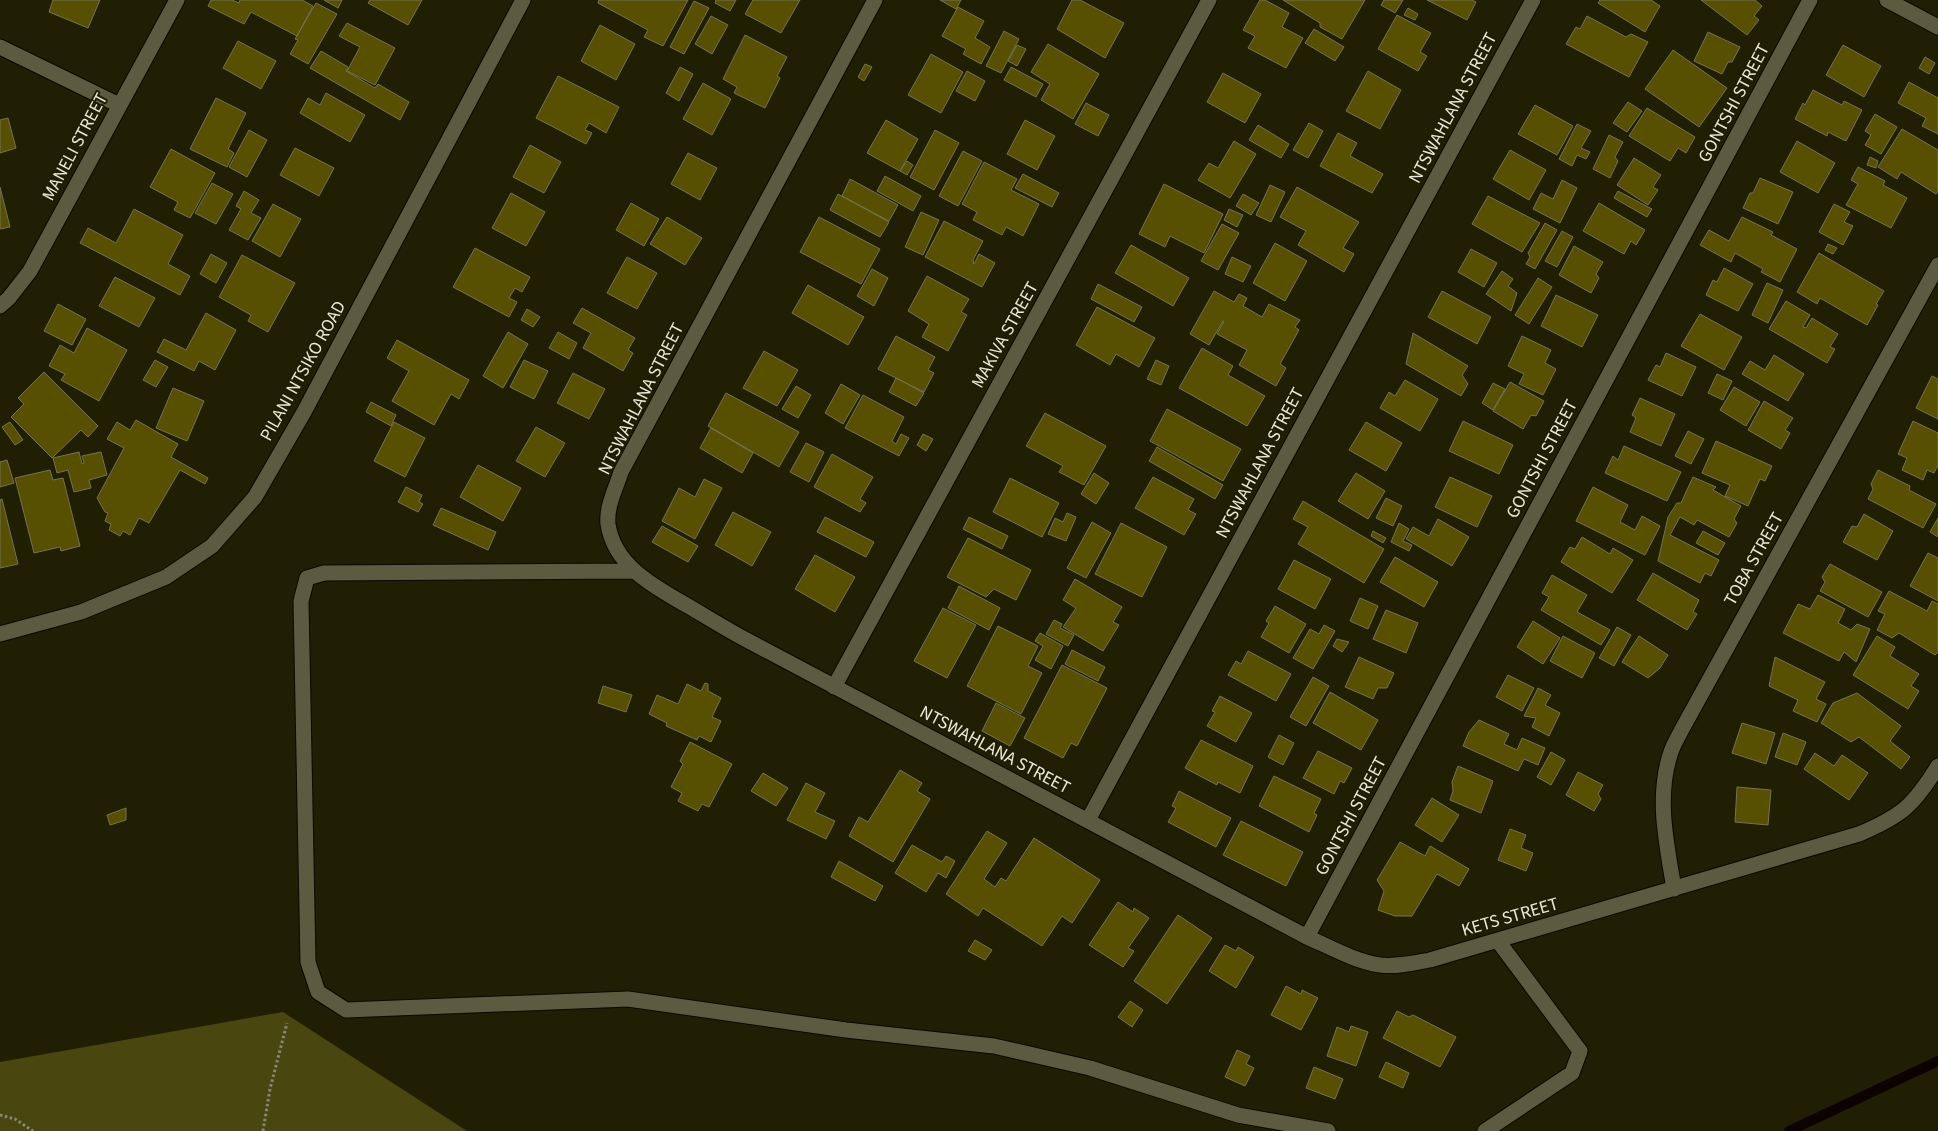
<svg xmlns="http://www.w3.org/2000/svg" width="1938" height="1131" viewBox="0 0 1938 1131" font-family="'Source Sans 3',sans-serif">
<rect width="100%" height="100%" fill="#201e03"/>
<path fill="#4a4610" d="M283 1012 467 1131H0V1062Z"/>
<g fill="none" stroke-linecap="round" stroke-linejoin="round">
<path stroke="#0c0300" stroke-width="10" d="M1789 1131 1938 1061"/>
</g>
<path fill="#565000" stroke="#757355" d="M53 0H100L88 28 49 12Z
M211 0H232L239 3 240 0H302L313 6 297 36 251 12 244 24 208 6Z
M324 0H342L338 8Z
M370 0H422L408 25 368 3Z
M599 0H688L663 46 644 37 648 30 598 3Z
M716 0H736L730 11 715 3Z
M753 0H800L781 33 745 14Z
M940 0H961L956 9Z
M1072 0H1080L1124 23 1105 58 1057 29Z
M1260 0H1265L1289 13 1282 27 1303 38 1286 68 1248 48 1255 36 1243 30Z
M1283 0H1365L1342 39 1320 27V23Z
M1384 0H1403L1395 13 1381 5Z
M1427 0H1472L1476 2 1467 20Z
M1600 0H1651L1660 6 1645 32 1598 3Z
M1701 0H1755L1762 6 1754 16 1759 20 1747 35Z
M694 1 709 8 684 54 670 47Z
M316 3 337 14 308 64 290 54 298 40 295 39Z
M958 7 984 21 975 38 990 47 981 64 963 54 966 49 942 36Z
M1408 8 1418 14 1415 20 1404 15Z
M1397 15 1431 33 1420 52 1427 56 1418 71 1378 49Z
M711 16 728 25 712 54 695 44Z
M1587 16 1626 37 1631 34 1648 42 1629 77 1566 44 1576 27 1580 29Z
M347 23 395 48 375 85 347 71 360 47 339 36Z
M600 25 635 44 616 80 581 61Z
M1314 29 1344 47 1335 61 1305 43Z
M1004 31 1019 39 1001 73 986 66Z
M1708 32 1740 47 1732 62H1728L1722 74 1694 61Z
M745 35 787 57 777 76 780 78 765 108 734 93 737 87 723 79Z
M238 41 276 61 261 89 223 68Z
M1048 44 1099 74 1073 119 1041 100 1050 84 1031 72Z
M1017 45 1026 49 1017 66 1008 61Z
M1843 45 1881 66 1864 97 1826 75Z
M1673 50 1727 88 1699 127 1645 89Z
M321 51 348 67 346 71 375 88 378 84 409 102 400 120 310 68Z
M931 54 963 72 941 113 908 95Z
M1925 57 1935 63 1929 74 1919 68Z
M865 64 872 67 864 81 858 77Z
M680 67 693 74 679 101 666 93Z
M1011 67 1043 84 1036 97 1004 80Z
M967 71 985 81 975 101 956 91Z
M1368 71 1401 90 1380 129 1346 111Z
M1223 73 1261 94 1245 123 1207 102Z
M558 76 619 107 606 133 589 123 585 130 592 133 586 144 536 118Z
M1909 82 1938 98V134L1922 126 1926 118 1898 103Z
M703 83 731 99 712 135 683 119Z
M1813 90 1842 105 1844 101 1862 110 1846 141 1828 132 1827 136 1795 119 1803 103 1805 105Z
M326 93 365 115 350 142 300 113 308 98 320 105Z
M216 98 246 113 228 149 234 153 227 167 190 149Z
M1628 102 1642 111 1627 132 1613 123Z
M1086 103 1109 115 1098 136 1075 124Z
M1535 105 1573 126 1557 155 1518 134Z
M1647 108 1695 137 1686 153 1678 148 1670 161 1629 136Z
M1875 114 1897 127 1881 154 1865 145 1871 135 1865 131Z
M8 118 16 148 0 153V120Z
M886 120 918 139 900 171 867 153Z
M1025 120 1055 136 1037 170 1007 154Z
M1309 123 1323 131 1308 158 1293 150Z
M1577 124 1591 131 1581 148 1590 152 1586 159 1577 155 1572 166 1559 159Z
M1258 125 1289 144 1281 158 1249 140Z
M1902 129 1938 150V191L1936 194 1901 172 1897 179 1878 167Z
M249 130 267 140 247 177 229 167Z
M935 130 959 143 934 190 910 177Z
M1338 133 1357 143 1350 156 1383 174 1372 193 1320 166Z
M1609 135 1623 142 1615 157 1618 161 1610 178 1593 169Z
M1234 141 1256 154 1230 198 1198 180 1209 163 1218 168Z
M1797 141 1835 163 1818 193 1780 172Z
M530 145 561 162 544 193 513 177Z
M295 148 334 168 319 196 280 175Z
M171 149 215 173 190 218 174 210 178 202 150 187Z
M1510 150 1546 170 1529 200 1493 179Z
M963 151 982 161 958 206 939 196Z
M688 153 717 168 700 200 671 184Z
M1870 157 1878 161 1876 168 1867 165Z
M1634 158 1661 175 1653 187 1658 190 1648 205 1617 185Z
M907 161 913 165 907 175 900 171Z
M984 162 1017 179 1011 190 1039 204 1023 236 1006 227 1002 235 973 220 977 212 962 204Z
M1858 167 1885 181 1883 185 1907 198 1891 228 1846 205 1858 184 1851 180Z
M1023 174 1059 193 1052 207 1015 188Z
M885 176 921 196 913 211 877 191Z
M1760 178 1793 192 1778 224 1743 208 1750 193H1753Z
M850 179 898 205 889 221 842 196Z
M1562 180 1577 188 1560 223 1533 209 1541 193 1553 199Z
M212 183 233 194 216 224 195 213Z
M1164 184 1223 214 1204 253 1170 236 1165 247 1139 234Z
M1270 185 1285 192 1271 222 1256 215Z
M0 187 10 227 0 229Z
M1297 187 1359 222 1343 248 1354 254 1344 272 1298 245 1306 231 1280 217Z
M244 191 259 200 251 213 261 218 248 240 229 230 241 209 236 206Z
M1618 191 1652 209 1647 217 1614 198Z
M511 193 545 212 526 246 492 228Z
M838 194 889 222 880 237 830 210Z
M1243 194 1259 203 1251 215 1236 206Z
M1488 196 1540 223 1522 252 1472 224Z
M631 203 659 219 644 246 616 230Z
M1599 203 1645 230 1636 245 1631 241 1624 254 1583 231Z
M273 204 301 219 280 257 252 241Z
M1834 204 1850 212 1844 222 1853 226 1843 245 1819 232Z
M134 209 183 235 168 264 190 276 180 295 80 243 88 228 116 243Z
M1229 209 1243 215 1237 227 1224 220Z
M921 212 939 220 923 255 905 247Z
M667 217 702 238 685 265 650 244Z
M819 217 880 249 861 284 800 252Z
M1742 217 1773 232 1771 235 1797 249 1780 282 1761 272 1763 269 1735 253 1731 262 1700 245 1709 230 1729 241Z
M944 221 983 241 973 260 974 264 979 254 995 263 982 287 925 257Z
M1545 223 1557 230 1535 269 1526 264 1530 257 1528 253Z
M1222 224 1239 233 1218 270 1201 261Z
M1562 231 1573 237 1557 267 1545 261Z
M1275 243 1307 261 1285 301 1253 283Z
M1828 244 1837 248 1833 254 1825 250Z
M1131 245 1189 278 1173 306 1115 273Z
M1574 246 1603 262 1596 274 1599 278 1591 293 1559 275Z
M475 248 530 277 522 292 515 288 509 298 517 302 509 317 453 287Z
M1471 249 1497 263 1484 287 1458 272Z
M1819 253 1884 291 1876 304 1878 305 1867 325 1820 298 1817 304 1797 292Z
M211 254 227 263 216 283 200 274Z
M242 255 295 283 268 332 248 321 251 315 219 297Z
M627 257 657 273 637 309 607 293Z
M1232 257 1251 266 1243 282 1225 274Z
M1724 268 1753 284 1738 311 1706 295 1713 280 1717 282Z
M872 269 888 278 874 306 857 296Z
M1502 271 1513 279 1508 286 1517 293 1511 311 1486 294Z
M927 276 969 299 961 312 967 315 948 351 922 337 929 324 908 311Z
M115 277 155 298 139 327 99 306Z
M1538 278 1552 287 1529 324 1515 315Z
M1767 283 1783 290 1768 323 1752 315Z
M1098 284 1142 307 1134 322 1091 299Z
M808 285 864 317 848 345 792 313Z
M1214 291 1234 302 1239 294 1247 298 1243 306 1262 317 1269 304 1300 320 1295 327 1299 330 1280 364 1286 368 1276 386 1239 365 1247 350 1217 334 1224 321H1223L1209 345 1190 334Z
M1442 291 1491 317 1477 344 1428 317Z
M1556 295 1598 315 1582 347 1541 326Z
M1786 301 1810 315 1803 327 1806 328 1812 318 1838 334 1830 347 1835 349 1827 363 1769 329Z
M58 304 86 319 72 345 44 331Z
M1097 307 1155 338 1139 367 1116 354 1110 365 1076 345Z
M582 308 635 338 628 350 633 353 623 371 583 348 591 333 573 323Z
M527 309 540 317 533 327 521 320Z
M206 313 236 330 215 370 199 361 194 371 157 352 164 339 186 350Z
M1700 314 1742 337 1724 370 1681 346Z
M87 328 127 350 99 401 61 380 65 374 49 366 60 345 74 353Z
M508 332 528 344 503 388 483 376Z
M558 332 577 343 569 359 549 348Z
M1413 333 1468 366 1462 375 1468 384 1461 396 1406 364Z
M896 336 935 357 928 370 934 373 924 392 878 369Z
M1522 336 1551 350 1545 363 1556 369 1543 395 1519 384 1524 374 1508 366Z
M397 340 469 380 459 399 451 394 434 425 392 401 409 371 387 358Z
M1202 348 1233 366 1228 375 1265 396 1247 426 1179 388Z
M764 351 798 370 777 406 743 388Z
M1666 353 1696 367 1682 396 1648 380 1656 365 1660 367Z
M1774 355 1804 374 1788 401 1742 374 1750 361 1765 370Z
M155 360 168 367 156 387 143 380Z
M524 360 548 371 534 399 510 387Z
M1156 360 1169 366 1161 385 1147 379Z
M44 372 98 426 88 437 81 430 52 458 11 417 24 404 18 398Z
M573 373 605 389 589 419 557 403Z
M1717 374 1732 381 1723 400 1708 393Z
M1932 376 1938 379V419L1916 408Z
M896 378 924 393 916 406 889 392Z
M1405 380 1438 399 1420 431 1380 408 1389 392 1395 396Z
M1510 382 1544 401 1536 416 1531 415 1523 429 1493 411Z
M1493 383 1505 389 1493 410 1482 403Z
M841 384 860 395 843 424 825 413Z
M796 386 811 395 798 418 782 409Z
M1734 387 1760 402 1746 426 1720 410Z
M173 388 204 401 187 441 156 428Z
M726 393 799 432 779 467 708 426Z
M863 395 904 417 892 441 896 444 901 434 909 438 899 456 845 428Z
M1640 398 1675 414 1661 446 1630 432 1636 418 1632 415Z
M1764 401 1793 418 1785 430 1790 433 1781 449 1748 430Z
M371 402 396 415 391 426 366 412Z
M1167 409 1241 449 1223 481 1150 441Z
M1045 413 1106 446 1084 485 1059 472 1063 466 1026 446Z
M136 420 178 444 171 457 208 478 205 484 180 470 149 523 139 518 130 535 123 531 120 536 109 530 111 524 105 521 108 513 105 512 97 498 124 448 107 439 117 422 130 430Z
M1463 421 1513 445 1499 474 1449 451Z
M1913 421 1938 433V465L1934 473 1927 470 1923 480 1902 470 1907 458 1898 454Z
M10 422 23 440 15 445 2 427Z
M394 422 425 438 405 477 374 461Z
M1366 422 1402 443 1386 471 1349 450Z
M536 427 565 443 545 477 516 461Z
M711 428 753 453 742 473 700 448Z
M1688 431 1704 439 1691 464 1675 456Z
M923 434 933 439 926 451 917 445Z
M1716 441 1772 466 1765 481 1760 479 1748 506 1725 496 1730 485 1702 473Z
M806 443 824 452 809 482 790 472Z
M1624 446 1681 472 1667 501 1605 473 1613 456 1618 460Z
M1157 447 1223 485 1215 499 1149 461Z
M79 452 82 464 84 463 82 456 101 452 107 475 89 480 91 488 74 492 68 470 57 473 53 458Z
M832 454 873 477 860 499 866 503 860 512 814 487Z
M7 460 14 483 0 487V462Z
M478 465 521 488 503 521 460 497Z
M50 470 53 480 63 478 80 546 61 551 60 547 34 553 15 478Z
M1878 470 1910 486 1909 490 1936 504 1923 528 1868 499 1873 489 1871 484Z
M1094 473 1109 483 1096 504 1081 494Z
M1356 473 1385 491 1368 519 1338 501Z
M1153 477 1194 499 1188 510 1196 514 1184 535 1135 508Z
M1450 477 1492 496 1477 527 1435 507Z
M1693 477 1716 487 1713 490 1741 506 1734 519 1737 523 1729 537 1697 520 1694 525 1680 517 1670 535 1719 560 1711 576 1705 573 1700 583 1658 561 1668 517 1677 503H1681Z
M1010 478 1059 503 1042 537 993 512Z
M704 479 722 488 695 539 662 521 679 488 695 497Z
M406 487 422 495 419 502 423 504 418 512 398 502Z
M1593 487 1628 505 1620 522 1635 530 1642 516 1660 526 1645 555 1576 521Z
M1386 498 1402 506 1393 526 1376 518Z
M2 499 18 564 0 568V500Z
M1303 501 1384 549 1364 583 1298 544 1308 527 1293 519Z
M441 508 496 532 488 550 433 525Z
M733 512 771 532 752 566 715 545Z
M1067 513 1076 517 1066 541 1048 534 1055 518 1063 522Z
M1864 514 1893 531 1877 560 1843 542 1852 526 1857 527Z
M825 517 874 542 866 557 817 532Z
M969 517 1008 536 1002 549 963 529Z
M1938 518V537L1930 532Z
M1438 519 1469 537 1452 566 1406 539 1413 527 1429 536Z
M1092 522 1111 533 1086 578 1067 568Z
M1121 523 1167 547 1142 597 1095 574Z
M1399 523 1409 529 1403 541 1412 545 1409 551 1391 542Z
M662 526 698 546 688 562 652 542Z
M1373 531 1386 538 1383 543 1371 536Z
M1703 531 1725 543 1718 555 1696 543Z
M1582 537 1610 554 1613 548 1633 560 1612 593 1561 562 1570 547 1575 549Z
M968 538 1031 570 1016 600 994 589 986 597 947 577Z
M1928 553 1938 558V601L1910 586Z
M815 555 855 577 835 612 795 589Z
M1395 557 1438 582 1424 607 1380 582Z
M1294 560 1331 579 1315 609 1278 589Z
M1830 564 1882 592 1868 617 1820 591 1825 582 1822 577Z
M1653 573 1699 600 1693 612 1697 614 1687 630 1637 600Z
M1552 575 1587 595 1577 612 1610 630 1601 645 1541 610 1549 597 1542 593Z
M1075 579 1122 607 1113 622 1119 625 1103 651 1063 627 1076 608 1063 600Z
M959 586 1000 608 989 630 948 608Z
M1889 591 1927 611 1932 601 1938 604V652L1935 655 1899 633 1892 638 1877 630 1885 614 1878 611Z
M1818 595 1845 609 1838 623 1851 630 1857 624 1870 629 1856 662 1844 652 1839 661 1783 633 1798 604 1810 609Z
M1360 598 1378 606 1368 629 1350 621Z
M1275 606 1306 624 1289 653 1261 637 1269 623 1266 621Z
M943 608 976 625 947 678 914 661Z
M1386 610 1418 623 1406 653 1373 639Z
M1054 620 1062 624 1060 628 1074 635 1068 646 1046 634Z
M1533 621 1560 638 1543 664 1517 647Z
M1324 625 1335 631 1313 669 1293 658 1310 629 1319 634Z
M998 626 1038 646 1028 666 1042 673 1021 714 967 686Z
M1617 627 1631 635 1614 666 1599 658Z
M1040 633 1063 646 1051 669 1035 660 1043 646 1035 641Z
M1563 636 1595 653 1582 678 1550 661Z
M1639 636 1668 655 1660 668 1648 678 1622 662Z
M1877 636 1895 647 1890 656 1919 674 1911 686 1919 691 1908 709 1853 675Z
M1337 639 1349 642 1342 652 1333 646Z
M1072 650 1105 667 1098 681 1065 664Z
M1248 651 1291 674 1276 701 1228 675 1236 661 1241 664Z
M1359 657 1394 673 1387 688H1378L1373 699 1345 687Z
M1775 657 1825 682 1816 699 1826 704 1817 722 1793 711 1798 700 1769 686Z
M1062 665 1107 688 1077 746 1071 743 1063 758 1024 738Z
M1508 675 1534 688 1522 711 1496 697Z
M1313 677 1329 686 1306 726 1290 717Z
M705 683 708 684V691L721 698 712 717 721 721 711 742 699 736 697 740 666 726 667 723 649 714 657 695 678 704 687 684 701 691Z
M603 686 632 695 626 712 598 703Z
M1538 688 1551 695 1545 705 1560 713 1549 736 1532 727 1536 718 1524 716Z
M1330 692 1378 720 1361 750 1313 723Z
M1857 693 1901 726 1890 741 1910 757 1901 769 1859 737 1851 742 1821 723 1833 703Z
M1220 696 1252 713 1236 742 1207 726 1215 712 1212 711Z
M996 703 1025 718 1010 746 982 731Z
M1479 720 1509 734 1504 744 1517 750 1522 738 1545 748 1538 765 1524 759 1518 771 1463 746 1469 732Z
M1742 723 1775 733 1766 764 1732 753Z
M1783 733 1806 742 1797 765 1775 757Z
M1279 735 1294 743 1283 765 1268 757Z
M1201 740 1253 766 1240 793 1218 782 1217 785 1185 768Z
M690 742 732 764 709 807 702 804 698 811 678 801 682 793 671 787 683 764 680 761Z
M1318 751 1352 768 1344 783 1340 781 1334 794 1303 778Z
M1551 752 1565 760 1551 785 1537 777Z
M1815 753 1834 766 1842 755 1868 773 1849 800 1804 769Z
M1458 766 1493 781 1481 813 1450 800 1453 791 1452 782Z
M900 770 922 783 917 791 930 799 893 862 849 836 859 817 868 822Z
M1578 772 1603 785 1598 794 1601 799 1594 811 1566 795Z
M763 773 788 788 776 806 751 791Z
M1274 776 1321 799 1314 813 1317 815 1309 832 1259 806Z
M806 783 825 793 815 812 835 821 826 839 787 820Z
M1737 787 1771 790 1768 825 1735 822Z
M1179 791 1231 818 1216 847 1168 822 1176 808 1172 806Z
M1432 798 1459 815 1442 842 1415 825Z
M126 808V820L110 825 107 815Z
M1241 821 1303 852 1286 886 1223 855Z
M1510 829 1526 835 1521 848 1533 853 1526 871 1498 860Z
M987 831 1007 843 984 879 995 887 1001 878 1006 881 1034 838 1100 880 1072 923 1062 916 1042 946 983 908 978 916 946 894Z
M1400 842 1425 856 1430 846 1469 869 1459 886 1437 874 1412 916H1395L1378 910 1384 891 1377 880Z
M912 845 942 862 946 856 955 861 946 878 938 873 926 892 895 873Z
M839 861 883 886 875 901 831 877Z
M1118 902 1133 912 1134 908 1149 918 1128 948 1134 951 1123 967 1089 945Z
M1178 915 1212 938 1167 1004 1134 981Z
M975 940 992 950 985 960 968 951Z
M1225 945 1236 951 1238 947 1254 957 1236 988 1209 971Z
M1286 986 1301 994 1302 990 1318 998 1301 1030 1271 1015Z
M1130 1001 1143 1010 1132 1027 1118 1017Z
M1397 1011 1409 1017 1413 1015 1456 1037 1440 1067 1383 1038Z
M1351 1026 1368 1032 1356 1066 1327 1056 1337 1027 1349 1032Z
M1237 1050 1250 1056 1246 1064 1254 1068 1245 1086 1225 1077Z
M1386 1062 1409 1073 1403 1088 1379 1077Z
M1314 1067 1343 1079 1335 1099 1306 1088Z"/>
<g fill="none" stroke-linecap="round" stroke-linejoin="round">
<defs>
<path id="street" d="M875 0 621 472C616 488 606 507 608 524 614 566 655 587 688 606 705 616 723 627 741 637L1307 937C1330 947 1354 961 1380 965 1396 967 1414 963 1430 960L1859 834C1902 816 1914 805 1938 766
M1887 0 1938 27
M0 47 119 105
M0 306 9 298 30 271 177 0
M635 571 324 573 307 578 301 601 308 962 318 992 346 1010 628 999 846 1030 994 1046 1090 1068 1238 1115 1328 1131
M0 634 81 612 166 577 212 546 255 497 304 412 523 0
M834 687 1209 0
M1088 820 1533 0
M1674 889C1667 845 1656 799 1670 755 1672 747 1677 739 1681 731L1938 265
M1307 937 1810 0
M1485 1131 1572 1073 1580 1051 1498 941"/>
</defs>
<use href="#street" stroke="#0a0800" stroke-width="17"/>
<path stroke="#898872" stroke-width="3" stroke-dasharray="2.5 2.5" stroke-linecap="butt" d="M0 1115 15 1119 33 1131
M263 1131 270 1089 287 1023"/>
<use href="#street" stroke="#5d5b3f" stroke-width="15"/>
</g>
<g text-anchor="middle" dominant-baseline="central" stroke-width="4" stroke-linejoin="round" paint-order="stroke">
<g font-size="18" fill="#ebeada" stroke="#201e03">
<text transform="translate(1734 103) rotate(-62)">GONTSHI STREET</text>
<text transform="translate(1453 108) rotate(-62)">NTSWAHLANA STREET</text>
<text transform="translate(75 147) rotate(-62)">MANELI STREET</text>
<text transform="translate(1005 335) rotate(-61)">MAKIVA STREET</text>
<text transform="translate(303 371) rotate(-61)">PILANI NTSIKO ROAD</text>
<text transform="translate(641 399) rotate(-63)">NTSWAHLANA STREET</text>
<text transform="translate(1542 459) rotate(-62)">GONTSHI STREET</text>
<text transform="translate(1260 463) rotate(-62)">NTSWAHLANA STREET</text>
<text transform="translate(1754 559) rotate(-61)">TOBA STREET</text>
<text transform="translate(995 750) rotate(28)">NTSWAHLANA STREET</text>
<text transform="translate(1351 816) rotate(-62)">GONTSHI STREET</text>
<text transform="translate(1510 917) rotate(-16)">KETS STREET</text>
</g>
</g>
</svg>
